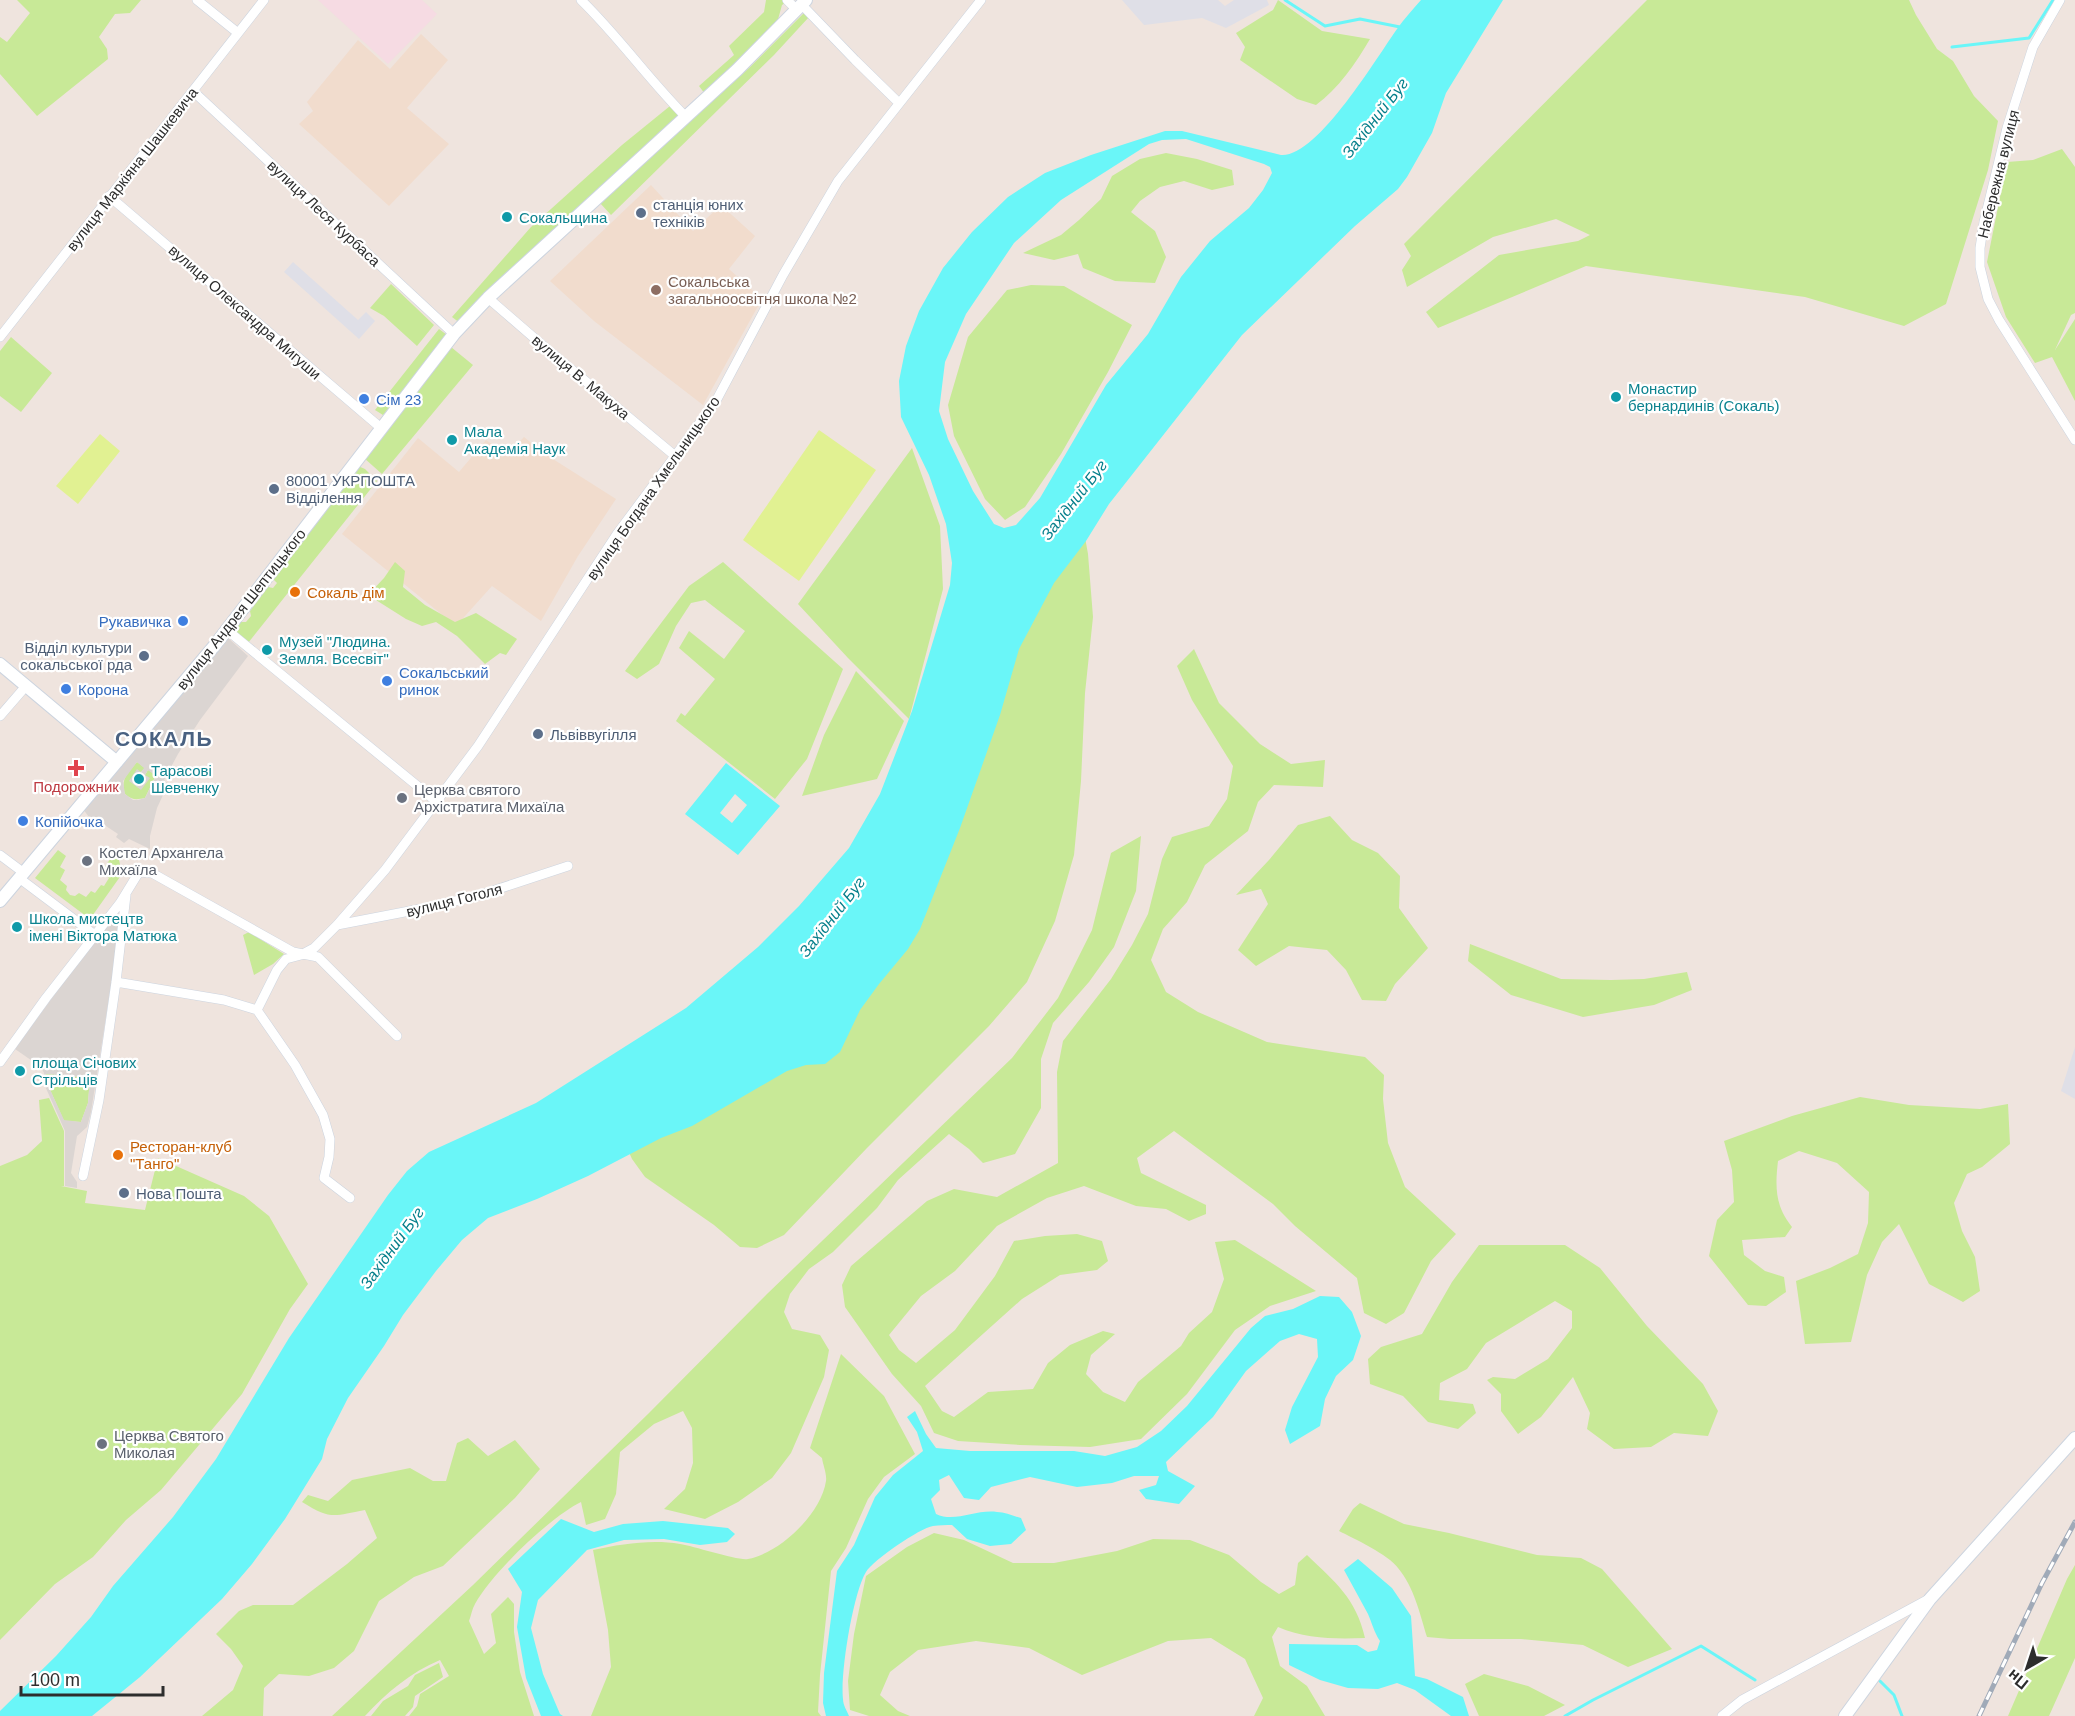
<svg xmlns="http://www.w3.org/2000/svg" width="2075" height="1716" viewBox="0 0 2075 1716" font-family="Helvetica,sans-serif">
<rect width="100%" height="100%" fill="#efe4de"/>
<path fill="#dfdfe7" d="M1122 0H1218L1225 6 1234 0H1267L1269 5 1226 28 1202 18 1144 25Z
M293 262 358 320 366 312 375 321 359 339 284 272Z
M2075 1047V1099L2061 1091Z"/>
<path fill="#f1dccd" d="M421 34 448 60 407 108 449 144 389 206 299 124 313 111 307 102 358 40 390 69Z
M651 185 693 231 721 205 755 236 729 269 762 299 703 405 594 321 550 281Z
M524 437 545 454 616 499 578 556 541 621 492 586 456 626 342 534 418 438 459 472 486 440 507 455Z"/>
<path fill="#f6dbe3" d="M318 0H422L437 14 388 64Z"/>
<path fill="#c8e997" d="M17 0H141L130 13 115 14 99 37 107 49 108 59 37 116 0 74V37L7 42 30 13Z
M766 0H789L782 5 777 23 705 94 699 86 734 55 729 46 764 12Z
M1278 0 1322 31 1370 39C1356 63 1338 89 1316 105L1297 99 1240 60 1245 47 1236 33 1273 10Z
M1647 0H1909L1916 15 1937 49 1953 61 1974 96 1998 121 1988 170 1946 304 1904 326 1805 297 1586 266 1438 328 1426 312 1499 255 1578 241 1590 235 1556 219 1493 237 1407 287 1402 270 1411 256 1404 244Z
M804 13 809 17 774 55 611 215 600 203 749 68Z
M670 106 679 115 594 193 460 323 452 317 531 227 622 145Z
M2062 149 2075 167V313L2071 315 2055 350 2075 319V401L2052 357 2035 363 2006 317 1987 262 2007 162 2033 160Z
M1166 153 1197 159 1232 170 1234 185 1212 190 1184 181 1160 187 1140 201 1131 212 1155 231 1166 257 1155 283 1115 281 1083 268 1078 254 1054 260 1023 253 1061 235 1079 220 1101 199 1112 176 1140 159Z
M391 284 434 325 417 346 384 316 370 308Z
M1031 285 1064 286 1132 325 1108 372 1061 454 1025 507 1005 520 985 499 954 436 948 405 968 337 1007 290Z
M439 329 447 335 383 415 375 410Z
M11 337 52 373 21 412 0 396V351Z
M451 347 473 365 382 474 364 458Z
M912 448 940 526 943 589 909 719 848 658 798 604Z
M358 466 365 469 377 481 248 643 236 634 234 630 241 622H246L251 616 250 611 268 587 273 588 277 583 273 579Z
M1083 526 1088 554 1093 617 1085 693 1081 781 1074 855 1055 921 1027 982 989 1026 867 1148 784 1235 757 1248 740 1247 714 1225 645 1177 632 1159 628 1150 1014 635Z
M395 562 405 571 403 587 425 605 455 622 476 613 517 639 506 655 500 653 485 664 457 636 436 622 422 626 406 619 368 595 384 578Z
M723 562 843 669 807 759 775 799 676 721 681 713 685 716 715 679 679 648 689 631 724 659 745 631 705 600 691 603 676 626 659 664 637 679 625 671 689 586Z
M1194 649 1219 703 1260 744 1291 764 1325 760 1323 787 1274 785 1258 802 1248 831 1205 865 1187 902 1163 929 1151 960 1166 992 1198 1012 1267 1042 1365 1057 1384 1075 1383 1099 1388 1143 1405 1187 1456 1234 1431 1261 1404 1313 1386 1324 1364 1313 1357 1278 1295 1226 1273 1204 1174 1131 1137 1158 1141 1173 1206 1205V1214L1189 1221 1166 1209 1136 1206 1084 1186 1047 1198 997 1226 955 1271 921 1296 889 1335 899 1350 916 1363 955 1330 995 1276 1014 1241 1045 1236 1077 1234 1102 1241 1108 1261 1097 1270 1060 1275 1022 1299 925 1386 942 1411 954 1417 988 1392 1033 1389 1048 1363 1070 1345 1103 1331 1115 1334 1091 1355 1086 1374 1103 1392 1125 1402 1138 1382 1181 1346 1189 1333 1212 1312 1224 1279 1215 1242 1235 1240 1316 1291 1270 1306 1235 1330 1187 1394 1141 1439 1090 1447 1020 1445 958 1441 934 1433 921 1406 892 1374 845 1307 842 1285 851 1266 927 1201 954 1189 997 1197 1058 1163 1057 1072 1063 1041 1111 979 1132 945 1148 914 1162 859 1172 837 1209 826 1227 799 1233 766 1192 700 1177 666Z
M856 671 904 721 877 779 802 796 824 735Z
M137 762 145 768 141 772 145 775 148 770 156 775 145 798C136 800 132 800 125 794 120 779 128 773 137 762Z
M1330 816 1352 840 1378 853 1400 876 1399 908 1428 948 1395 984 1386 1001 1362 1000 1346 970 1327 950 1289 946 1256 966 1238 950 1268 904 1261 889 1236 895 1269 860 1298 825Z
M1141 836 1136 891 1114 947 1089 982 1053 1023 1041 1059V1108L1015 1154 983 1163 969 1149 949 1134 898 1180 877 1208 833 1252 809 1269 790 1294 784 1312 792 1329 820 1335 829 1350 824 1377 791 1453 772 1478 738 1502 705 1519 664 1509 685 1489 693 1463 692 1428 683 1411 654 1424 620 1452 616 1494 605 1519 586 1525 581 1502C549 1518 493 1572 475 1604 472 1609 471 1616 469 1621L484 1654 496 1643 491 1614 508 1597 514 1604V1632L520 1672 534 1716H409L417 1706 420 1694 449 1676 440 1660C411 1672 386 1693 365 1716H332L473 1585 649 1413 767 1294 1012 1058 1058 998 1092 930 1111 853Z
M58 850 66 856 60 867 65 870 60 880 67 886 66 890 70 895 75 896 79 893 86 897 91 891 95 893 101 885 104 886 109 878 106 876 108 871 104 868 113 855H118L122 874 90 919 35 878Z
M249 932 284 954 273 964 254 975 243 935Z
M1470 944 1561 979 1611 980 1644 979 1687 972 1692 990 1654 1005 1583 1017 1511 995 1468 961Z
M46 1073 90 1078 88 1103 81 1122 64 1121 47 1083Z
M1860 1097 1909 1105 1980 1109 2008 1104 2010 1144 1982 1167 1967 1174 1954 1203 1962 1231 1975 1257 1980 1291 1963 1302 1929 1284 1899 1224 1882 1242 1867 1275 1851 1342 1805 1344 1796 1281 1830 1268 1858 1254 1868 1223 1869 1192 1837 1163 1799 1151 1778 1161C1775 1187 1775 1206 1792 1227L1785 1237 1742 1240 1744 1255 1765 1271 1784 1277 1786 1292 1766 1306 1748 1305 1709 1256 1717 1220 1734 1202 1732 1170 1724 1141 1792 1116Z
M49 1098 64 1131V1186H61L87 1191 85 1203 145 1210 158 1158 244 1196 269 1216 308 1284 290 1309 242 1394 161 1490 126 1520 93 1557 55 1584 0 1640V1166L27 1155 42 1141 39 1100Z
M1479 1245H1565L1600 1268 1647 1326 1703 1384 1718 1411 1708 1436 1674 1433 1651 1447 1614 1449 1587 1429 1590 1413 1573 1377 1541 1417 1518 1434 1501 1411V1394L1487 1380 1493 1377 1515 1379 1548 1359 1572 1328V1311L1555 1301 1486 1343 1467 1369 1440 1383 1439 1400 1473 1404 1476 1413 1458 1429 1428 1422 1403 1396 1370 1384 1368 1359 1381 1347 1422 1334 1452 1282Z
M841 1354 884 1396 915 1454 884 1477 868 1499 846 1548 831 1571 820 1675 818 1712 821 1716H591L611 1667 608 1630 593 1550C621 1544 652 1539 680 1544 694 1546 738 1561 748 1559 780 1553 821 1514 826 1481 827 1474 823 1465 822 1458L810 1448Z
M468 1438 488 1456 515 1440 540 1469 515 1498 443 1566 414 1577 379 1601 354 1651 334 1668 309 1676 279 1674 264 1688 263 1716H202L233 1690 243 1666 231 1649 216 1634 239 1611 253 1605H293L347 1564 377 1538 365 1510C333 1516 331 1520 302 1502L308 1495 328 1501 352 1480 410 1468 433 1481H446L457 1443Z
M1360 1503 1404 1524 1449 1533 1537 1555 1581 1558 1602 1569 1672 1649 1628 1667 1583 1645 1521 1639H1450L1427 1637C1420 1614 1414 1587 1398 1568 1389 1555 1353 1538 1339 1531L1353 1509Z
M934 1533 964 1540 1013 1563H1054L1117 1551 1153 1539 1190 1540 1229 1555 1261 1582 1279 1594 1295 1585 1298 1563 1307 1555C1335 1582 1356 1598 1365 1638 1335 1639 1306 1639 1278 1627L1272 1637 1280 1666 1307 1686 1325 1716H1254L1263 1698 1245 1659 1211 1638 1168 1641 1082 1675 1029 1648 976 1641 918 1650 890 1672 880 1695 898 1711 910 1716H869L850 1710 848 1681 854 1634 866 1576 907 1547Z
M2075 1565V1658L2049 1716H2008L2067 1579Z
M439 1663 443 1677 415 1696 413 1707 405 1716H371L383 1701 408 1686 415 1675Z
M1484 1674 1528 1686 1565 1705 1544 1716H1479L1465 1684Z"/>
<path fill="#e1f192" d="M819 430 876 470 799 581 743 540Z
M100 434 120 451 78 504 56 486Z"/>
<path fill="#dbd5d2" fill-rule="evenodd" d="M228 638 248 656 200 720 178 754 164 780 168 784 157 808 150 836V849L129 839 124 843 116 837 118 834 103 824 100 826 92 821 83 809ZM137 762 144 768 141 772 137 769 129 781 141 790 150 778 145 775 148 770 156 776 145 798 138 800H133L125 794 123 781Z
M114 916 120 919V928L91 1112 87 1127 77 1136 71 1173 77 1182V1188L65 1186V1131L45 1086 44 1073 41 1067 15 1049 108 921ZM46 1074 90 1078 88 1103 81 1122 64 1120 47 1083Z"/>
<path fill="#6af6f8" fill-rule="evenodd" d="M1421 0H1503L1446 93 1432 133 1407 177 1398 189 1355 226 1242 335 1109 504 1086 541 1054 583 1019 649 1000 715 960 828 920 929 908 949 879 984 860 1010 840 1052 825 1064 806 1065 787 1071 692 1126 661 1138 588 1176 537 1199 488 1218 462 1240 436 1271 403 1315 384 1346 348 1398 327 1439 322 1459 285 1519 252 1564 222 1599 140 1677 92 1716H0V1711L56 1656 91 1617 113 1586 173 1517 216 1459 289 1338 388 1195 407 1171 429 1152 536 1103 686 1008 758 947 799 906 849 848 880 794 912 711 950 585 952 563 946 524 929 475 901 417 899 381 906 346 919 311 943 268 972 232 1008 197 1045 173 1091 155 1165 131H1182L1281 155C1317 158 1377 57 1397 29 1404 19 1413 9 1421 0ZM1186 139 1264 164 1270 167 1272 173 1263 190 1249 208 1210 241 1181 277 1148 334 1106 385 1040 498 1016 525 1004 528 994 524 973 491 948 439 939 411 945 362 966 314 1014 243 1061 200 1149 144 1162 140Z
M726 763 780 806 738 855 685 814ZM735 794 747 805 732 823 720 813Z
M1320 1296 1339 1297 1352 1312 1361 1336 1353 1360 1336 1376 1325 1399 1320 1426 1290 1444 1285 1430 1292 1407 1318 1357 1317 1339 1299 1334 1280 1341 1246 1371 1213 1417 1166 1462 1168 1471 1195 1486 1179 1504 1146 1499 1139 1490 1156 1485 1159 1476H1134L1112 1483 1077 1487 1030 1477 991 1487 979 1500 964 1498 949 1475 939 1480 940 1490 931 1499 936 1514C955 1523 976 1509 997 1512 1005 1512 1013 1516 1021 1518L1026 1530 1011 1544 990 1546 967 1539 952 1525C946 1525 939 1525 933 1526 920 1528 873 1560 866 1572 853 1593 840 1674 843 1699 843 1705 847 1711 849 1716H826L823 1703 824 1673 837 1571 854 1545 875 1497 893 1475 923 1451 917 1432 907 1417 915 1411 926 1434 936 1448 970 1451H1074L1105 1456 1137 1447 1161 1431 1187 1406 1251 1328 1265 1316 1293 1309Z
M561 1519 594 1532 623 1524 663 1521 728 1528 735 1534 727 1542 700 1545 664 1539 624 1540 587 1550 538 1600 531 1628 543 1674 560 1714 563 1716H541L526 1678 517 1627 522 1592 508 1569Z
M1358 1559 1392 1588 1411 1616 1415 1676 1427 1679 1463 1697 1469 1716H1451L1415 1690 1397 1683 1378 1689 1348 1688 1320 1680 1289 1665V1644L1357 1645 1368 1652 1377 1650 1380 1641C1374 1632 1372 1623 1368 1614 1360 1599 1352 1585 1344 1570Z"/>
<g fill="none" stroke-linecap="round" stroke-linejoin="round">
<path stroke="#6af6f8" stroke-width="3" d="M1285 0 1325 26 1360 19 1400 27
M1952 47 2029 38 2053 0
M1880 1681 1894 1695 1902 1716
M1565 1716 1593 1700 1701 1646 1755 1680"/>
<defs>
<path id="minor" d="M197 0 238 33
M581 0C619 37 649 80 686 117
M787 0 797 10
M2060 0 2033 47 2007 128 1984 222 1980 248V267L1988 299 1999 320 2075 440
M802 5 855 60 899 103
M194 92 454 334
M109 196 381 428
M488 298 547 349 674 455
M0 337 264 0
M227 630 437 802
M0 716 26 686
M0 855 24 873
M19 878 95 935
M337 925 420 909 477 896 568 866
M116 982 224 1000 257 1010 295 1065 323 1115 330 1139 329 1157 324 1178 350 1198
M257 1010 277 970 286 959 301 955 314 948 337 925 385 870 478 746 617 534 716 401 783 275 838 181 981 0
M0 1062 46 998 120 903 139 872 152 873 293 952 318 957 397 1036
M83 1176 99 1100 116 982 126 895
M1722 1716 1742 1700 1927 1600"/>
<path id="tertiary" d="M0 664 117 762
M0 901 215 645 454 334 488 298 737 70 806 0
M1845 1716 1930 1599 2075 1438"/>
</defs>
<use href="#minor" stroke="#ccd4df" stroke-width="10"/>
<use href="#tertiary" stroke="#ccd4df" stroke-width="14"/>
<use href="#minor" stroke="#fff" stroke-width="9"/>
<use href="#tertiary" stroke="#fff" stroke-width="12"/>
<defs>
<path id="rail" d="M1979 1716 2042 1583 2075 1522"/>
</defs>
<use href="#rail" stroke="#a0aab8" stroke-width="5"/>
<use href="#rail" stroke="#fff" stroke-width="3" stroke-dasharray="9" stroke-linecap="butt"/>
</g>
<g fill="#5c6f8a" stroke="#fff" stroke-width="2">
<circle cx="641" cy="213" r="6"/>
<circle cx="274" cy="489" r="6"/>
<circle cx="144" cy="656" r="6"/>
<circle cx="538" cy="734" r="6"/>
<circle cx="124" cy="1193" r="6"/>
</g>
<g fill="#0f9aa8" stroke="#fff" stroke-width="2">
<circle cx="507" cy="217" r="6"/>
<circle cx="1616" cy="397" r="6"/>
<circle cx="452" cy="440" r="6"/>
<circle cx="267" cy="650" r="6"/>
<circle cx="139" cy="779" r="6"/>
<circle cx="17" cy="927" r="6"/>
<circle cx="20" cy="1071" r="6"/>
</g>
<circle fill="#8d6e63" stroke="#fff" stroke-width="2" cx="656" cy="290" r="6"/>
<g fill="#3f7fe0" stroke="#fff" stroke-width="2">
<circle cx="364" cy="399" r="6"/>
<circle cx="183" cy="621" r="6"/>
<circle cx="387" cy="681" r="6"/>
<circle cx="66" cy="689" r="6"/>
<circle cx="23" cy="821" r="6"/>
</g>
<g fill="#e8710a" stroke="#fff" stroke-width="2">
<circle cx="295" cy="592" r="6"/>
<circle cx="118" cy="1155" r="6"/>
</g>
<path fill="#e0444e" stroke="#fff" stroke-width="2" d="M73 759h6v6h6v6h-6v6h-6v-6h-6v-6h6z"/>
<g fill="#6b7280" stroke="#fff" stroke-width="2">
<circle cx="402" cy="798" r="6"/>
<circle cx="87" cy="861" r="6"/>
<circle cx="102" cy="1444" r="6"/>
</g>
<g text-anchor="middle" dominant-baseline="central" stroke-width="4.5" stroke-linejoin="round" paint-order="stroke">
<g font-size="15" fill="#2d2d2d" stroke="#fff">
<text transform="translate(132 169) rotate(-52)">вулиця Маркіяна Шашкевича</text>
<text transform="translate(1998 174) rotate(-76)">Набережна вулиця</text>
<text transform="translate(324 213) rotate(43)">вулиця Леся Курбаса</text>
<text transform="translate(245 312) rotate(41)">вулиця Олександра Мигуши</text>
<text transform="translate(581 377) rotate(40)">вулиця В. Макуха</text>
<text transform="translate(653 488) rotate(-55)">вулиця Богдана Хмельницького</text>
<text transform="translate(241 609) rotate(-52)">вулиця Андрея Шептицького</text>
<text transform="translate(454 900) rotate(-14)">вулиця Гоголя</text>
</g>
<g font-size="15" fill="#4e5e75" stroke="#fff" text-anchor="start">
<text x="653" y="204">станція юних<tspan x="653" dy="17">техніків</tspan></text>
<text x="286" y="480">80001 УКРПОШТА<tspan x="286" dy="17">Відділення</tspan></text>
<text x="132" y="647" text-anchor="end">Відділ культури<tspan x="132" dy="17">сокальської рда</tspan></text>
<text x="550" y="734">Львіввугілля</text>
<text x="136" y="1193">Нова Пошта</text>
</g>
<g font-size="15" fill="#0d838f" stroke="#fff" text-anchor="start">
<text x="519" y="217">Сокальщина</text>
<text x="1628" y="388">Монастир<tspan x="1628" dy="17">бернардинів (Сокаль)</tspan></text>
<text x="464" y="431">Мала<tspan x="464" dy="17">Академія Наук</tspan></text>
<text x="279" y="641">Музей "Людина.<tspan x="279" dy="17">Земля. Всесвіт"</tspan></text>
<text x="151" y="770">Тарасові<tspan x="151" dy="17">Шевченку</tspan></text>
<text x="29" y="918">Школа мистецтв<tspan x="29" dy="17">імені Віктора Матюка</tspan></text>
<text x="32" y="1062">площа Січових<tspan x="32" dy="17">Стрільців</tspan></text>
</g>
<g font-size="15" fill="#785e54" stroke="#fff" text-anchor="start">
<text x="668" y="281">Сокальська<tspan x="668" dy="17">загальноосвітня школа №2</tspan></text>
</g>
<g font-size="15" fill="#366cbe" stroke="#fff" text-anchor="start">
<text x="376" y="399">Сім 23</text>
<text x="171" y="621" text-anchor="end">Рукавичка</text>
<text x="399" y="672">Сокальський<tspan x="399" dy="17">ринок</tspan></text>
<text x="78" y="689">Корона</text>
<text x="35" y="821">Копійочка</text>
</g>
<g font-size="15" fill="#c56008" stroke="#fff" text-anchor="start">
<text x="307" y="592">Сокаль дім</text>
<text x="130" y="1146">Ресторан-клуб<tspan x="130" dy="17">"Танго"</tspan></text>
</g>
<g font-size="15" fill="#be3a42" stroke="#fff">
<text x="76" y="786">Подорожник</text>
</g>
<g font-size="15" fill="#5b616d" stroke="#fff" text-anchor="start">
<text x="414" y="789">Церква святого<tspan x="414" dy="17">Архістратига Михаїла</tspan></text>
<text x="99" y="852">Костел Архангела<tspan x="99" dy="17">Михаїла</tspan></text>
<text x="114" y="1435">Церква Святого<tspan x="114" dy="17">Миколая</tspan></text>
</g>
<g font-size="16" font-style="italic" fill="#067f8b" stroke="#fff">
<text transform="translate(1375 118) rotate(-52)">Західний Буг</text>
<text transform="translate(1074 500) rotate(-52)">Західний Буг</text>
<text transform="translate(832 917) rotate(-52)">Західний Буг</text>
<text transform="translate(392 1248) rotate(-54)">Західний Буг</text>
</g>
<g font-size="21" font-weight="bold" letter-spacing="1.5" fill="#496181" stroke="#fff">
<text x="164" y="738">СОКАЛЬ</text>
</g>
</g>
<g transform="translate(2027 1668) rotate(219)" stroke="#ffffff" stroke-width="4.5" paint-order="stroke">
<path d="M0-4.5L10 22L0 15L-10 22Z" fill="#2d2d2d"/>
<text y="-9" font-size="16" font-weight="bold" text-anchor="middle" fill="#2d2d2d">Пн</text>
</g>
<path d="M21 1686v9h142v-9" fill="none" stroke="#2d2d2d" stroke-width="3"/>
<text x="30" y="1686" font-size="18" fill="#2d2d2d" stroke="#ffffff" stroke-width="4.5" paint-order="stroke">100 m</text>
</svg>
